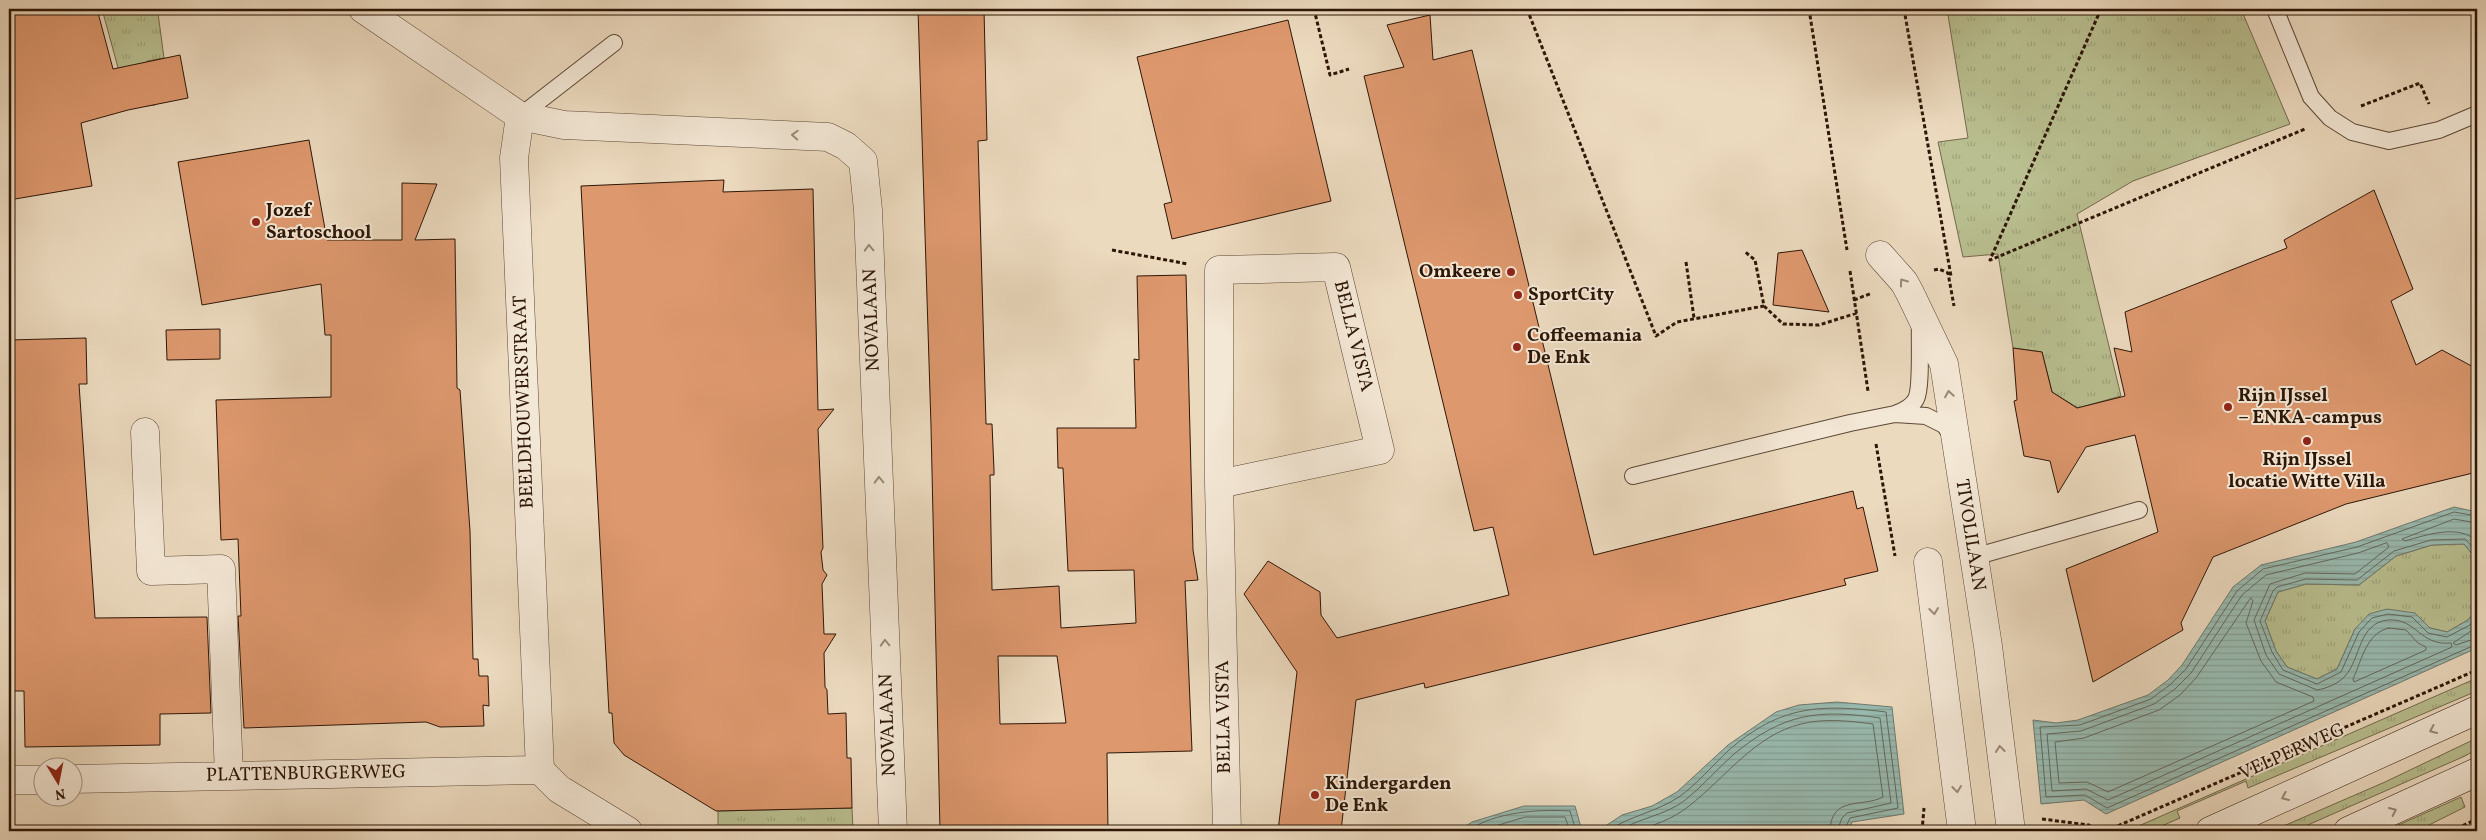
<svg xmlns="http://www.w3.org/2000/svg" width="2486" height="840" viewBox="0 0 2486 840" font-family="Vollkorn,serif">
<defs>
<pattern id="grass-tufts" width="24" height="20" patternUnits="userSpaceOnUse" patternTransform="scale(1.25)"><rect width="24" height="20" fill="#b9bf90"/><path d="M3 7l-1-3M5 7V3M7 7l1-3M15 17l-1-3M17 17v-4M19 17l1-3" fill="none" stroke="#9fa37b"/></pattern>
<pattern id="water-rules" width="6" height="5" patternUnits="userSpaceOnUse" patternTransform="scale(1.25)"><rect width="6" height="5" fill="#99bbb1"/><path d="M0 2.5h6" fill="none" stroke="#84a097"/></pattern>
</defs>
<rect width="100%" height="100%" fill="#ecdabf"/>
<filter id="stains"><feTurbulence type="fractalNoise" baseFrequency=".004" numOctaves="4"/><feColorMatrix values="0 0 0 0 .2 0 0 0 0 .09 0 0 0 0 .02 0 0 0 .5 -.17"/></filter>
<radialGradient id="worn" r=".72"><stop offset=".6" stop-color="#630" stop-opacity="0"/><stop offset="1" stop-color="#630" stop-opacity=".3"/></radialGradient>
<path fill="url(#grass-tufts)" stroke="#736a4c" d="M102 9H182L158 13 164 58 147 61 155 105 129 108Z
M1947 9H2241L2290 124 2133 181 2077 214 2121 396 2078 408 2052 392 2042 352 2013 348 1998 254 1963 257 1938 142 1968 138Z
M2464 544 2477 560V609L2468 620 2447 632 2430 628 2415 613 2355 629 2337 669 2317 679 2287 667 2276 651 2265 621 2278 592 2306 584 2359 585 2396 556 2432 545Z
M2477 678V691L2248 788 2246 781 2177 811 2180 818 2150 831H2127Z
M2477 738V749L2465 756 2294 831H2272L2385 782Z
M2461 797 2465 807 2417 831H2385Z
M852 808 853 831H718V811Z"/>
<path fill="url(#water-rules)" stroke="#6e796d" d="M2454 507 2477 512V560L2464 544 2432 545 2396 556 2359 585 2306 584 2278 592 2265 621 2276 651 2287 667 2317 679 2337 669 2355 629 2369 614 2387 609 2415 613 2430 628 2447 632 2468 620 2477 609V648L2106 814 2084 800 2041 804 2033 720 2056 723 2078 720 2148 695 2168 680 2182 665 2233 587 2261 565 2356 542Z
M1837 702 1892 707 1904 814 1852 822 1848 831H1598L1622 815 1652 806 1677 792 1728 745 1776 712 1799 705Z
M1524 806H1575L1582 831H1458L1472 822Z"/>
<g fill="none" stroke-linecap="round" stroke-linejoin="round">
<path stroke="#63685c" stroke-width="1" d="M2477 516 2454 512 2357 547 2263 569 2237 591 2186 669 2171 684 2151 699 2080 725 2040 727 2046 797 2085 795 2107 808 2477 644
M2477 523 2454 519 2402 539 2405 541C2426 535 2461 523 2477 542
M2387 543 2389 547 2355 574 2305 573 2270 584 2254 620 2266 655 2279 674 2317 690C2325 689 2340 683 2345 676 2361 659 2358 623 2388 620 2417 618 2419 646 2451 643L2452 647 2108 800 2086 789 2052 791 2047 734 2081 731 2154 704 2175 689 2191 673 2242 595 2266 575 2358 553Z
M2477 552 2465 539 2431 540 2394 551 2357 580 2306 579 2277 587 2273 591 2260 621 2272 652 2283 670 2317 684 2341 672 2359 632 2372 618 2388 614 2412 617 2428 633 2447 637 2470 625 2477 617
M2251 598 2253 601 2246 623 2261 661 2276 682 2313 697 2314 701 2108 792 2087 782 2059 783 2055 742 2084 738 2159 710 2180 695 2196 678Z
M2477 627 2453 643 2456 645 2477 638
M2389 628 2406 630 2418 643 2426 647V650L2354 682 2353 679C2362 660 2366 633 2389 628Z
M1467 831C1495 812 1537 809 1570 811L1576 831
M1479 831 1525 817H1565L1570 831
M1505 831 1527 825H1559L1562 831
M1607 831C1630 816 1656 812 1679 797 1697 784 1713 765 1729 750 1781 705 1820 704 1886 712L1898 808 1850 818 1844 831
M1619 831C1638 818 1664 816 1684 801 1702 787 1717 769 1734 754 1784 713 1818 709 1880 718L1891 803 1847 813 1842 818 1837 831
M1634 831C1653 826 1673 819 1689 806 1725 778 1755 735 1801 724 1824 718 1850 721 1873 724L1883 797C1862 808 1831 795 1830 831"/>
</g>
<path fill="#de986e" stroke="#2d1607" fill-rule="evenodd" d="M9 9H97L113 69 180 55 188 98 128 110 81 123 92 186 9 200Z
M918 9H984L987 140 978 141 986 424H992L994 470V475H990L992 590 1059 586 1061 628 1136 623 1134 570 1068 571 1063 468H1058L1057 428H1136L1134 359 1139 360 1137 276 1186 275 1193 550 1198 580 1185 581 1192 751 1107 753 1108 831H940L931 426ZM998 656H1057L1066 723 1000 724Z
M1430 15 1433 60 1472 50 1594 555 1853 491 1857 509 1863 507 1878 571 1844 579 1846 585 1425 688 1424 683 1356 700 1341 831H1278L1297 672 1244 594 1268 561 1320 592 1321 615 1337 638 1509 595 1493 527 1474 531 1364 76 1404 67 1387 25Z
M1288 20 1331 201 1172 239 1164 204 1172 202 1137 57Z
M309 140 327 240H402V183L437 184 415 240 455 239 457 388 460 390 470 531 473 659H478L479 676H488L489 706 483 705 484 726 440 727 426 722 244 728 238 616H241L238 539 221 540 216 400 331 397V335H325L321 284 202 305 178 162Z
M724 180 723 192 813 189 818 410 834 409 818 429 823 548 821 552 823 570 827 575 822 584 824 634H836L824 653 825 687 827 690 828 714 846 713 847 758H851L852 808 716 811 624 755 614 743 612 713H609L581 186Z
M2374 190 2413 289 2391 301 2416 365 2442 350 2477 369V472L2346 504 2213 557 2181 623 2183 630 2093 682 2066 569 2158 532 2135 435 2086 447 2058 493 2050 461 2024 456 2014 401 2017 400 2013 348 2042 352 2052 392 2077 408 2125 396 2114 348 2132 352 2125 312 2287 248 2284 240Z
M1802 250 1829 312 1773 305 1778 253Z
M220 329V359L167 360 166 330Z
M86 338 87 384H79L95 618 207 617 211 713 160 714V745L25 747 24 691H9V441L13 440 9 383V340Z"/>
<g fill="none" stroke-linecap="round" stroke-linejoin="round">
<defs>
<path id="lane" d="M2275 9 2311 97 2330 118 2352 132 2389 141 2439 130 2477 114
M520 116 614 43
M1895 414C1903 411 1912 407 1916 399 1922 388 1919 338 1920 322
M1633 476 1850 423 1895 414 1926 416 1944 425 1953 437
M1974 557 2139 510"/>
<path id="street" d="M363 9 520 116 514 158 540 770 559 789 628 831
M520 116 564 125 828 137 846 146 863 161 868 210 893 831
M1880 255 1904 282 1910 293 1944 364 1988 646 2011 831
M145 432 151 571 221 569 229 776
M1219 484 1380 450 1336 267 1219 270V484L1227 831
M1928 562 1962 831
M72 779 540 770
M9 780H42"/>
<path id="secondary" d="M2210 831 2477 710
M2348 831 2477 772"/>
</defs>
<use href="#lane" stroke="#5d4735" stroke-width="18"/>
<use href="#street" stroke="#5d4735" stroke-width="29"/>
<use href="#secondary" stroke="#2d1607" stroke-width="29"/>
<path stroke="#2d1607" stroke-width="3" stroke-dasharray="4 2.5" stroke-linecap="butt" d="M1314 9 1330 75 1349 69
M1527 9 1656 336 1677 322 1764 306 1755 260 1744 251
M1809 9 1847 250
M1904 9 1951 276
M2101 9 1990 260 2305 129
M2361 106 2420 83 2429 104
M1112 250 1188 264
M1686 262 1694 318
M1934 270 1939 269 1948 273 1954 306
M1850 271 1868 391
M1854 300 1872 293
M1764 306 1783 324 1819 325 1857 313
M1876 444 1895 556
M2042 819 2089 825 2095 831
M1922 831 1924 808
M2106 831 2477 670
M2451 831 2477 819"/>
<use href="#lane" stroke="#f3e7d5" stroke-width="16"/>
<use href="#street" stroke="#f3e7d5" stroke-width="28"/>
<use href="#secondary" stroke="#f3e7d5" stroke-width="28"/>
</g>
<defs><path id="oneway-chevron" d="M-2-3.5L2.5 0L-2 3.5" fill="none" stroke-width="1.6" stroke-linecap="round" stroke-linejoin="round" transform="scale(1.25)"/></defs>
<g stroke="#9a8978">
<use href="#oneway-chevron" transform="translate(795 135) rotate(-177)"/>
<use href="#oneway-chevron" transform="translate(869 248) rotate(-92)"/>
<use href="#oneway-chevron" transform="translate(1903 282) rotate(-126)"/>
<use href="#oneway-chevron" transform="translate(1949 394) rotate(-99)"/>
<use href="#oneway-chevron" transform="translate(879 480) rotate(-92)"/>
<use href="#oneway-chevron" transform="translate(1934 611) rotate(83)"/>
<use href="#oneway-chevron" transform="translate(885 643) rotate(-92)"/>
<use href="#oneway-chevron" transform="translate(2433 730) rotate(156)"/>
<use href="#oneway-chevron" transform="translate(2000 749) rotate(-97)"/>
<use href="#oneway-chevron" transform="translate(1957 789) rotate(83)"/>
<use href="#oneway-chevron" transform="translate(2285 797) rotate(156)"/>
<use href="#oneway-chevron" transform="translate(2393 811) rotate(-25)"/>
</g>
<g fill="#8f2418" stroke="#f3e7d5" stroke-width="2">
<circle cx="256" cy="222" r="5"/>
<circle cx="1511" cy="272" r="5"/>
<circle cx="1518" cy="295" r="5"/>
<circle cx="1517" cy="347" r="5"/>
<circle cx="2228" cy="407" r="5"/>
<circle cx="2307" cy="441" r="5"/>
<circle cx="1315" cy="795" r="5"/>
</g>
<g text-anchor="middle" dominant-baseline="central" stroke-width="4" stroke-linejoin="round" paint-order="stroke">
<g font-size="19" font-weight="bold" fill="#2d1607" stroke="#f3e7d5" text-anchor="start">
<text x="266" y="211">Jozef<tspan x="266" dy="22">Sartoschool</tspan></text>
<text x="1501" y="272" text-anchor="end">Omkeere</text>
<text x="1528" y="295">SportCity</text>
<text x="1527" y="336">Coffeemania<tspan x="1527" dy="22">De Enk</tspan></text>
<text x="2238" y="396">Rijn IJssel<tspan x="2238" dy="22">– ENKA-campus</tspan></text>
<text x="2307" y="460" text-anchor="middle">Rijn IJssel<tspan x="2307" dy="22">locatie Witte Villa</tspan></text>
<text x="1325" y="784">Kindergarden<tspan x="1325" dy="22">De Enk</tspan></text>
</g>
<g font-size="19" fill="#2d1607" stroke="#f3e7d5">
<text transform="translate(872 320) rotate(-92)">NOVALAAN</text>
<text transform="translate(1353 336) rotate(76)">BELLA VISTA</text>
<text transform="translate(524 402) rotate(-92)">BEELDHOUWERSTRAAT</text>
<text transform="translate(1970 535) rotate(81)">TIVOLILAAN</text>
<text transform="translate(1224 717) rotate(-91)">BELLA VISTA</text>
<text transform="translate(888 725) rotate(-92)">NOVALAAN</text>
<text transform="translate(2292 752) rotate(-24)">VELPERWEG</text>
<text transform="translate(306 774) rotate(-1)">PLATTENBURGERWEG</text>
</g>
</g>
<rect width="2486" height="840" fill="none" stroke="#ecdabf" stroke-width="30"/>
<rect x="10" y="10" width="2466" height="820" fill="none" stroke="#2d1607" stroke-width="2.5"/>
<rect x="15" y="15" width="2456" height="810" fill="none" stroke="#2d1607"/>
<g transform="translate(58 782) rotate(170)"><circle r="24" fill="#f3e7d5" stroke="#a49383"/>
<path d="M0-4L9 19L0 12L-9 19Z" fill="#8f2418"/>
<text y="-8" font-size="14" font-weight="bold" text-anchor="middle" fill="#2d1607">N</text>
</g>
<rect width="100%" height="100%" filter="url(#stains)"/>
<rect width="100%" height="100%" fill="url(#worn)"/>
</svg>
